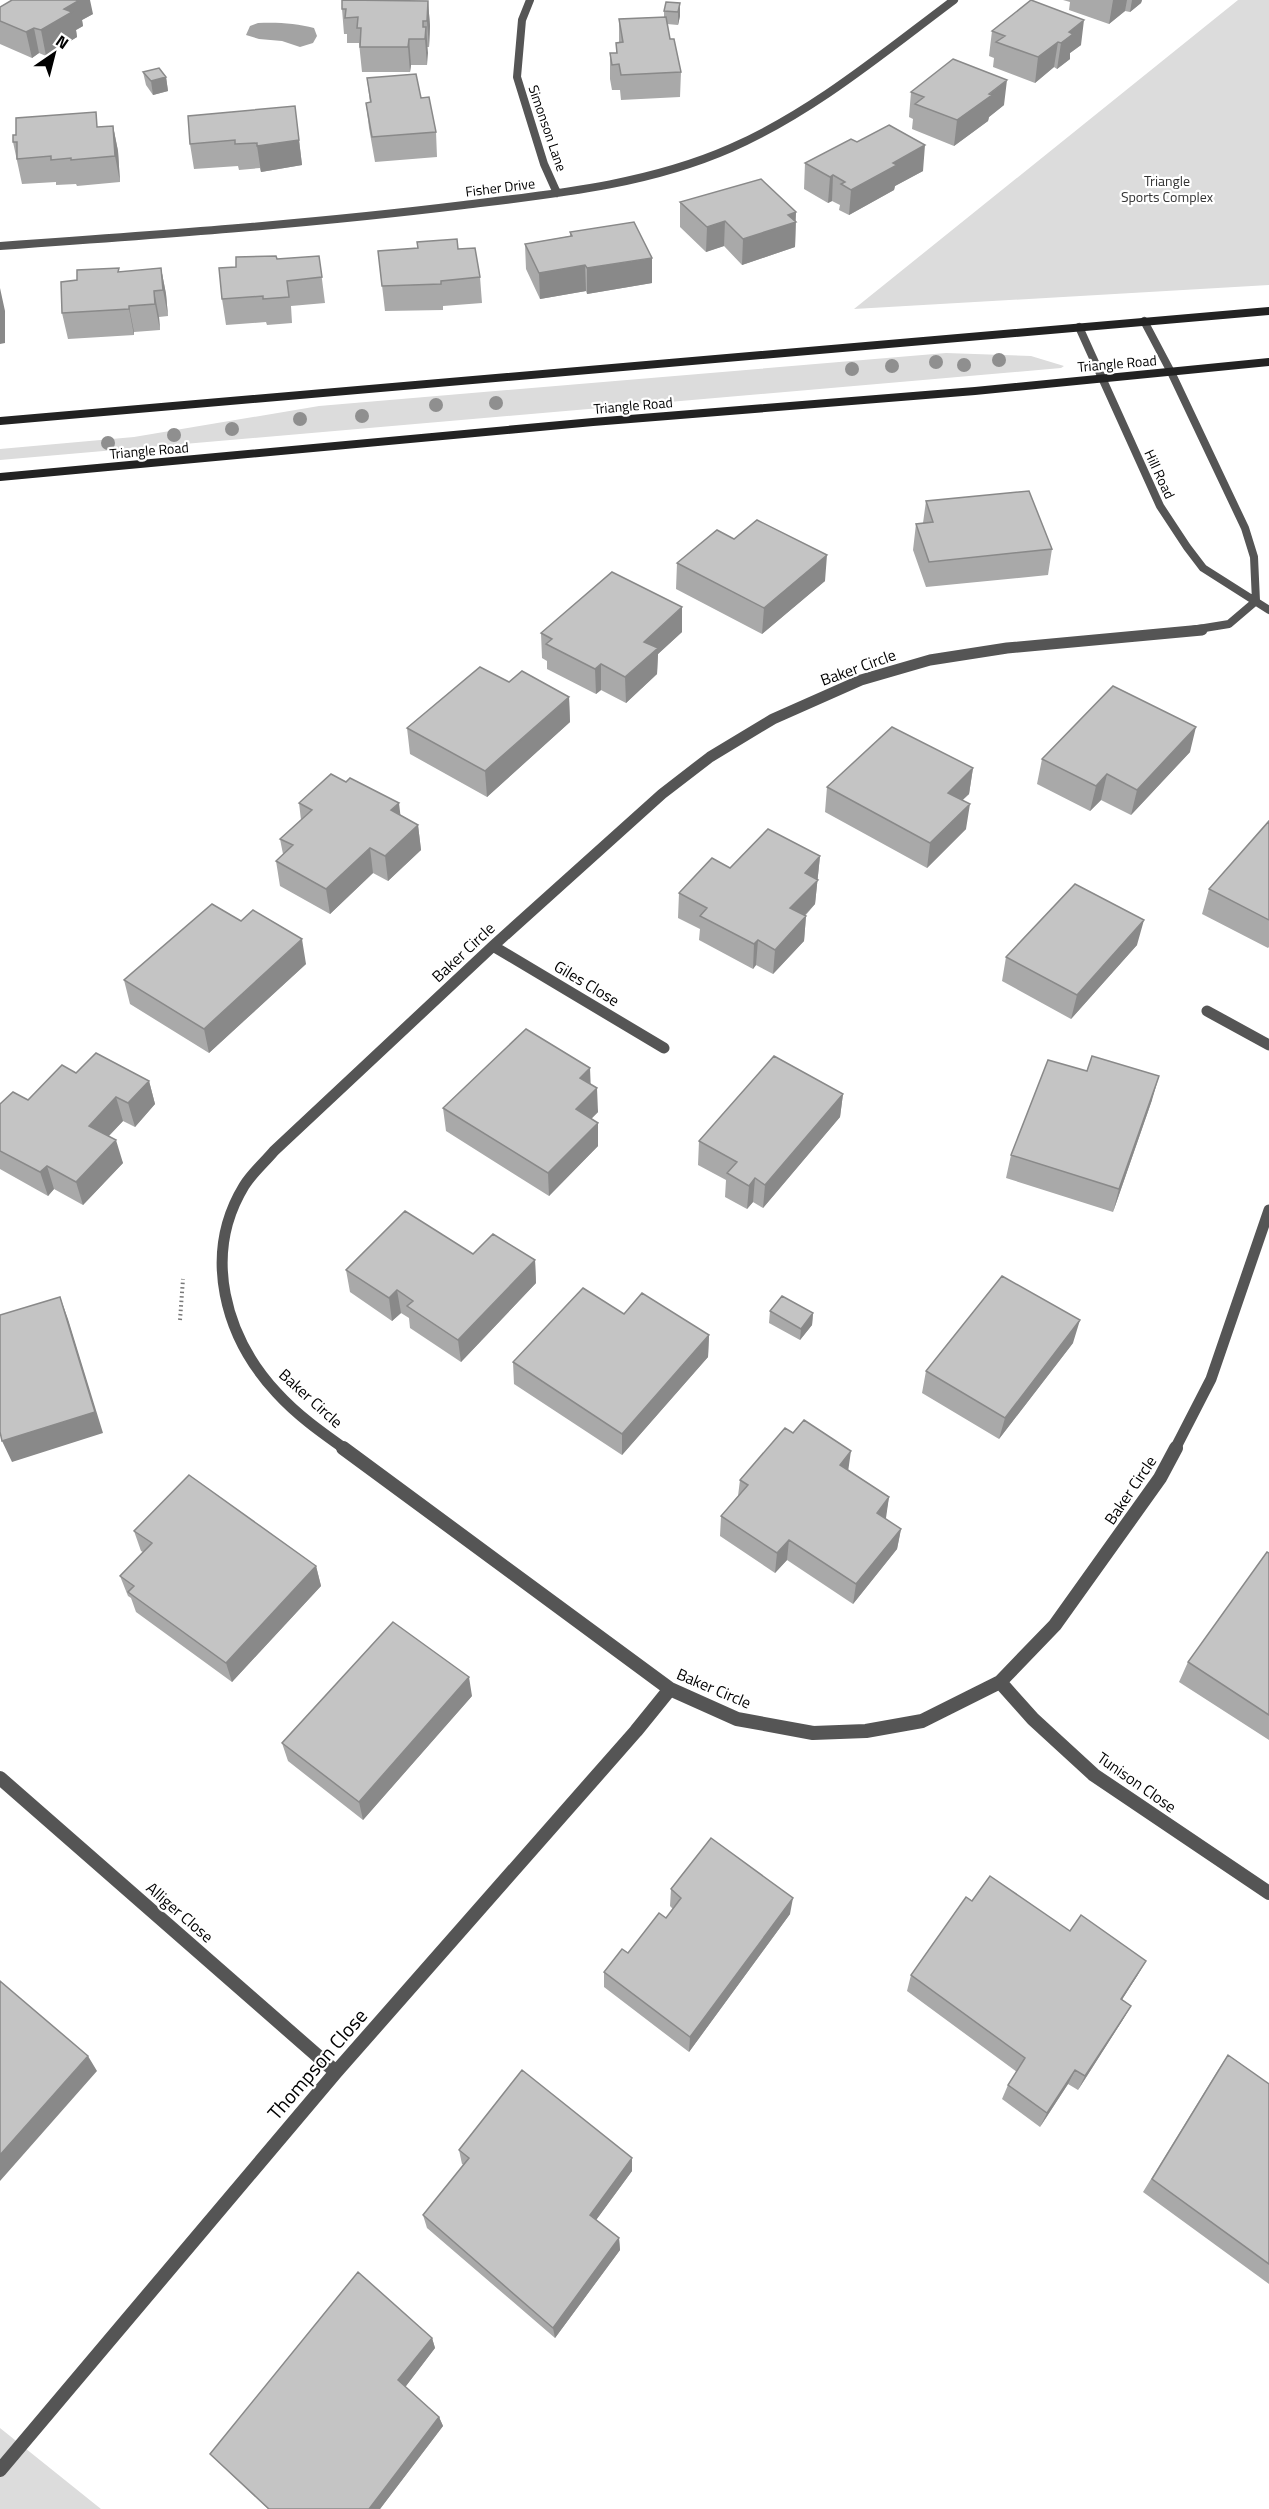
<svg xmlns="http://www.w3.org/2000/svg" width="1269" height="2509" viewBox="0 0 1269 2509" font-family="'Titillium Web',sans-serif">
<rect width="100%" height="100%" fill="#fff"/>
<path fill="#dcdcdc" d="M1238 0H1269V285L854 309Z
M946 353 1031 356 1064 366 1061 368 0 460V449L134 437 319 406Z
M0 2428 101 2509H0Z"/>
<path fill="#a3a3a3" d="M258 23C275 22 297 23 314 28L317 36 313 43 300 47 282 41 259 39 246 35 250 26Z"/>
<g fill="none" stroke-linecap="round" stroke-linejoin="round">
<path stroke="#777" stroke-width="4" stroke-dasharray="1.5 3" stroke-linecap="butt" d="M180 1320 183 1279"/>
<path stroke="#555" stroke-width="8" d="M1186 631 1229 624 1256 601"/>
<path stroke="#555" stroke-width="11" d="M493 946 664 1048
M1207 1011 1269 1045
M345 1449C321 1432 297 1415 277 1393 225 1337 202 1255 244 1186 252 1173 264 1163 274 1151L493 946 662 794 710 757 773 719 861 680 930 660 1007 648 1202 630
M1175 1449 1211 1379 1269 1210"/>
<path stroke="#555" stroke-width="14" d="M343 1448 670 1689 737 1719 813 1733 866 1731 922 1721 1000 1682 1055 1625 1160 1478 1176 1448
M1000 1682 1033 1719 1094 1775 1269 1893
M0 1778 336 2072
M0 2470 336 2072 636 1731 670 1689"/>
<path stroke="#555" stroke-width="8" d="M530 0 522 20 517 77 544 164 557 193
M0 246C155 235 310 224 464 205 554 194 647 185 731 148 813 112 883 53 954 0
M1144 321 1171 372 1245 528 1254 557 1256 601
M1079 327 1160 506 1187 547 1203 568 1269 610"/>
<path stroke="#222" stroke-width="8" d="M0 421 1269 311
M0 477 593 422 975 391 1269 362"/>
</g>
<g fill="#8f8f8f">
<circle cx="999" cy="360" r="7"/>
<circle cx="936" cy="362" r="7"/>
<circle cx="964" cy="365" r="7"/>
<circle cx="892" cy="366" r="7"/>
<circle cx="852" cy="369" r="7"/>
<circle cx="496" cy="403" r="7"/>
<circle cx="436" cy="405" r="7"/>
<circle cx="362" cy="416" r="7"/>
<circle cx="300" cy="419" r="7"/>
<circle cx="232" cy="429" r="7"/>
<circle cx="174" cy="435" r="7"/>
<circle cx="108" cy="443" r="7"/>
</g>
<path fill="#a9a9a9" d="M1063 0H1142L1141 3 1130 12 1125 11 1109 24 1069 10 1070 2Z
M394 1H428L430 26 429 47H427V65H411L410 72H362L359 43H347V34H344L342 9Z
M680 3V16L678 25 667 24 670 39 681 72 680 97 621 100 620 90H612L610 79V53H616V43L619 42V19L664 17V11Z
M0 7 93 14 82 20 83 26 76 30 77 37 46 56 39 53 32 58 0 44Z
M992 31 1081 45 1070 53V59L1057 69 1054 67 1035 83 993 67 994 58 989 56Z
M143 72 166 77 168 91 153 95 146 85Z
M367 78 436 132 437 157 375 162 369 128 366 103H370Z
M911 92 1004 105 989 117 988 121 954 146 912 129 913 119 909 117Z
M295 106 302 165 261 172 260 168 239 170 238 166 194 169 190 144Z
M113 126 118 151 120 182 77 186 76 184 56 185V182L22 184 13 142 99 127Z
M805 163 923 171 895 186 894 190 849 215 839 210 840 205 832 201 828 203 804 189Z
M680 202 796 221 795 247 742 265 724 246 706 252 680 227Z
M570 232 652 283 587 294 586 291 540 299 526 269 525 244 570 236Z
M417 242 458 249 480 277 482 303 443 306V310L385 311 378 251 417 248Z
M319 256 325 303 291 306 292 323 267 325 266 322 226 325 222 299 236 267 277 259Z
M161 268 166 294 168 316 159 317 160 330 134 332V335L68 339 62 313 77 280 119 272Z
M926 501 1052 549 1048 575 926 587 913 550 916 524 923 523Z
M734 539 825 581 762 634 676 589 677 563Z
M682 632 658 654 657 674 626 703 601 690 596 694 547 669V661L542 658 541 633Z
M509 682 569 697 570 722 487 797 410 754 407 728Z
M1190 752 1131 815 1101 800 1090 811 1037 784 1042 759Z
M973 768 969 794 962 800 966 829 927 868 825 812 827 787Z
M299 803 401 815 418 825 421 850 388 881 373 873 330 914 280 886 276 861 283 854 280 839 301 820Z
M1269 821V947L1268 948 1202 914 1209 889Z
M820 856 815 904 805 916H806L804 941 773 974 756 965 753 969 699 940 700 929 678 918 679 893 730 868Z
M241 921 306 964 209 1053 130 1004 124 980Z
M1137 945 1071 1019 1002 981 1006 957Z
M1087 1071 1152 1100 1113 1212 1006 1178 1011 1155Z
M76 1073 149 1081 155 1104 135 1127 123 1121 109 1136 123 1163 83 1205 54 1189 48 1196 0 1169V1104L28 1100Z
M591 1084 598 1112 591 1119 598 1123V1146L549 1196 446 1131 443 1108Z
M843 1094 840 1117 763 1208 753 1202 747 1209 725 1197 726 1180 698 1165 699 1141Z
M473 1254 535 1260 536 1283 461 1362 410 1328 409 1318 401 1313 392 1321 350 1292 346 1270Z
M770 1311 813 1313 812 1325 800 1340 769 1323Z
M624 1314 709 1335 708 1357 622 1455 514 1384 513 1362Z
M1073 1343 999 1439 922 1393 926 1371Z
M848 1470 889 1497 885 1519 901 1529 897 1549 853 1604 787 1560 775 1573 720 1536 721 1516 738 1496 740 1480Z
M134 1531 316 1566 321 1586 232 1682 136 1612 131 1598 128 1596 120 1576 143 1552 141 1551Z
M1269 1553V1740L1179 1682 1188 1662Z
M472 1696 363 1820 288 1761 282 1743Z
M671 1889 790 1914 689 2052 604 1987V1972L628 1953 666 1918 673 1909 670 1906Z
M972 1901 1070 1931 1146 1961 1137 1976 1122 1999 1131 2006 1122 2021 1078 2090 1068 2084 1040 2127 1002 2099 1008 2085 1017 2072 907 1991 911 1975Z
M1228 2055 1269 2084V2284L1143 2192 1218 2070Z
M459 2150 632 2171 596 2220 619 2238 620 2250 555 2338 427 2228 423 2215 464 2165 462 2164Z
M432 2338 435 2348 405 2387 439 2417 443 2426 380 2509H268L210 2454Z"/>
<path fill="#898989" d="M72 0H90L93 14 82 20 83 26 76 30 77 37 46 56 41 30 64 9Z
M1113 0H1127L1125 11 1109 24Z
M1132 0H1142L1141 3 1130 12Z
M428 1 430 26 429 47 427 21Z
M680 3V16L678 25V12Z
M1084 20 1081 45 1070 53V59L1057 69 1061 43 1069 32Z
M426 27 428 53 427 65 425 39Z
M34 28 39 53 32 58 26 32Z
M409 39 411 65 410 72 408 47Z
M1058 42 1054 67 1035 83 1038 57Z
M166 77 168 91 153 95 151 81Z
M1007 80 1004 105 989 117 988 121 954 146 957 120Z
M113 126 118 151 120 182 115 156Z
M299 140 302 165 261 172 257 146Z
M925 145 923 171 895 186 894 190 849 215 851 190 893 163Z
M833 175 832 201 828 203 830 177Z
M796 212 795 247 742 265 743 239 788 215Z
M725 221 724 246 706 252 707 227Z
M652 258V283L587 294V268Z
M585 265 586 291 540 299 539 273Z
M161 268 166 294 168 316 163 290Z
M0 288 5 311V343L0 344Z
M154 291 159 317 160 330 155 304Z
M129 306 134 332V335L129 309Z
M827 555 825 581 762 634 764 608Z
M682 607V632L658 654 657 674 626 703 625 677 644 642Z
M601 664V690L596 694 595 669Z
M569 697 570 722 487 797 485 771Z
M1196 727 1190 752 1131 815 1137 790Z
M973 768 969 794 944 818 948 793Z
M1107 774 1101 800 1090 811 1096 786Z
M399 803 402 828 391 810Z
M970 804 966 829 927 868 930 843Z
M418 825 421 850 388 881 385 856Z
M370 848 373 873 330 914 326 889Z
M820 856 815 904 788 933 790 908 805 873Z
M806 916 804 941 773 974 775 950Z
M1144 920 1137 945 1071 1019 1077 995Z
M302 939 306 964 209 1053 204 1029Z
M758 940 756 965 753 969 754 944Z
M590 1068 591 1092 580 1078Z
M1159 1076 1152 1100 1113 1212 1119 1189Z
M149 1081 155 1104 135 1127 128 1103Z
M597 1088 598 1112 577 1133 576 1109Z
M843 1094 840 1117 763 1208 765 1185Z
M116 1097 123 1121 96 1149 89 1126Z
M598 1123V1146L549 1196 548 1173Z
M116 1140 123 1163 83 1205 76 1182Z
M47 1166 54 1189 48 1196 40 1172Z
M755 1178 753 1202 747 1209 749 1186Z
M535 1260 536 1283 461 1362 458 1340Z
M397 1290 401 1313 392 1321 389 1298Z
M60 1297 68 1319 103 1433 12 1462 2 1441Z
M813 1313 812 1325 800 1340 801 1329Z
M1080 1320 1073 1343 999 1439 1005 1418Z
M709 1335 708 1357 622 1455V1434Z
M851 1451 848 1472 840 1465Z
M889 1497 886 1518 873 1534 877 1513Z
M901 1529 897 1549 853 1604 856 1584Z
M789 1540 787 1560 775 1573 777 1553Z
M316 1566 321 1586 232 1682 226 1663Z
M469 1677 472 1696 363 1820 359 1802Z
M793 1898 790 1914 689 2052 690 2037Z
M1146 1961 1137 1976 1113 2014 1121 1999Z
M1131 2006 1122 2021 1078 2090 1085 2076Z
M88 2056 97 2071 0 2181V2155Z
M1075 2070 1068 2084 1040 2127 1047 2113Z
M632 2158V2171L591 2227 590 2215Z
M619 2238 620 2250 555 2338 553 2328Z
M432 2338 435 2348 403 2390 398 2380Z
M439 2417 443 2426 380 2509H369Z"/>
<path fill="#c4c4c4" stroke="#898989" stroke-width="1.5" d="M12 0H76L78 1 64 9 72 12 41 30 34 28 26 32 0 21V7Z
M342 0 428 1 427 21H423V27H426L425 39H409L408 47H360L361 28H357L358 17 345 18 346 9H342Z
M1031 0 1084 20 1069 32 1073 34 1061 43 1058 42 1038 57 996 42 1005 36 992 31Z
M666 2 680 3 678 12 664 11Z
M666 17 670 39H674L681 72 621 75 619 64 612 65 610 53H617L616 43 623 42 619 19Z
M953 59 1007 80 989 94 992 95 957 120 915 104 924 97 911 92Z
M159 68 166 77 151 81 143 72Z
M416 74 421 98 429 97 436 132 372 137 366 103 371 102 367 78Z
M295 106 299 140 257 146V143L235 144V140L190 144 188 116Z
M96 112 97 127 113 126 115 156 71 160V158L51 160V156L17 159V142H13V135H16V118Z
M889 125 925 145 893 163 897 165 851 190 841 184 845 182 833 175 830 177 805 163 851 139 857 142Z
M761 179 796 212 788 215 796 222 743 239 725 221 707 227 680 202Z
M634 222 652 258 587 268 585 265 539 273 525 244 572 236 570 232Z
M457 239 458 249 475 248 480 277 441 281V284L382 286 378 251 418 248 417 242Z
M276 256 277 259 319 256 322 277 287 281 289 297 263 299V296L222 299 219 268 236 267V257Z
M119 268 118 272 161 268 163 290 154 291 155 304 129 306V309L62 313 61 282 77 280V270Z
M1029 491 1052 549 929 562 916 524 933 522 926 501Z
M757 520 827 555 764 608 677 563 717 530 734 539Z
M612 572 682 607 644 642 658 648 625 677 601 664 595 669 546 644 552 639 541 633Z
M480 667 509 682 522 671 569 697 485 771 407 728Z
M1113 686 1196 727 1137 790 1107 774 1096 786 1042 759Z
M892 727 973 768 948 793 970 804 930 843 827 787Z
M331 774 346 782 350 778 399 803 391 810 418 825 385 856 370 848 326 889 276 861 293 845 280 839 312 810 299 803Z
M1269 821V920L1209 889Z
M768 829 820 856 805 873 818 880 790 908 806 916 775 950 758 940 754 944 700 916 707 908 679 893 712 858 730 868Z
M1075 884 1144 920 1077 995 1006 957Z
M212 904 241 921 253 910 302 939 204 1029 124 980Z
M526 1029 590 1068 580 1078 597 1088 576 1109 598 1123 548 1173 443 1108Z
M96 1053 149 1081 128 1103 116 1097 89 1126 116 1140 76 1182 47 1166 40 1172 0 1151V1104L13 1092 28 1100 62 1065 76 1073Z
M774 1056 843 1094 765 1185 755 1178 749 1186 727 1173 737 1162 699 1141Z
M1092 1056 1159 1076 1119 1189 1011 1155 1048 1060 1087 1071Z
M405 1211 473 1254 493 1234 535 1260 458 1340 407 1306 413 1301 397 1290 389 1298 346 1270Z
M1002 1276 1080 1320 1005 1418 926 1371Z
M583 1288 624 1314 642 1293 709 1335 622 1434 513 1362Z
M782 1296 813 1313 801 1329 770 1311Z
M60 1297 95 1412 2 1441 0 1432V1315Z
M804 1420 851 1451 840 1465 889 1497 877 1513 901 1529 856 1584 789 1540 777 1553 721 1516 748 1485 740 1480 785 1428 793 1433Z
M189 1475 316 1566 226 1663 128 1592 134 1586 120 1576 152 1543 134 1531Z
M1267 1552 1269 1553V1715L1188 1662Z
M393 1622 469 1677 359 1802 282 1743Z
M711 1838 793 1898 690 2037 604 1972 622 1949 628 1953 659 1913 666 1918 681 1898 671 1889Z
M990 1876 1070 1931 1081 1915 1146 1961 1121 1999 1131 2006 1085 2076 1075 2070 1047 2113 1008 2085 1025 2058 911 1975 966 1897 972 1901Z
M0 1981 88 2056 0 2155Z
M1228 2055 1269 2084V2264L1152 2179Z
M522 2070 632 2158 590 2215 619 2238 553 2328 423 2215 469 2158 459 2150Z
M358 2272 432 2338 398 2380 439 2417 369 2509H269L210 2454Z"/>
<g text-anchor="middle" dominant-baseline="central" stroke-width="4.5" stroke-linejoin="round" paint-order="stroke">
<g font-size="14" fill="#000" stroke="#fff">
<text transform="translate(548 128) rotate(71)">Simonson Lane</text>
<text transform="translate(500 187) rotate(-7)">Fisher Drive</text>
<text transform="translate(1117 363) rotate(-5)">Triangle Road</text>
<text transform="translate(633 405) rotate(-5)">Triangle Road</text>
<text transform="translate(149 450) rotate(-5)">Triangle Road</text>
<text transform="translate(1160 474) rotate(65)">Hill Road</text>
</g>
<g font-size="14" fill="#333" stroke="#fff">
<text x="1167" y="180">Triangle<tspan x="1167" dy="16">Sports Complex</tspan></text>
</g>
<g font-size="16" fill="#000" stroke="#fff">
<text transform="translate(858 667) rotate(-20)">Baker Circle</text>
<text transform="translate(463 952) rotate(-43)">Baker Circle</text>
<text transform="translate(587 983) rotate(31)">Giles Close</text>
<text transform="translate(311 1398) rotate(42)">Baker Circle</text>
<text transform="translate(1130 1490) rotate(-56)">Baker Circle</text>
<text transform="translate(714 1688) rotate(23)">Baker Circle</text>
<text transform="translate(1137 1782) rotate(35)">Tunison Close</text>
<text transform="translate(180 1912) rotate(41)">Alliger Close</text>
</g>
<g font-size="20" fill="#000" stroke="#fff">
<text transform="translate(317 2064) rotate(-49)">Thompson Close</text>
</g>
</g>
<g transform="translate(54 54) rotate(35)" stroke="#ffffff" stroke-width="4.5" paint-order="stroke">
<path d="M0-4.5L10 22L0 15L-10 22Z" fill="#000000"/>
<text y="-9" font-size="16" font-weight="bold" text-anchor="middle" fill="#000000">N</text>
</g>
</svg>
